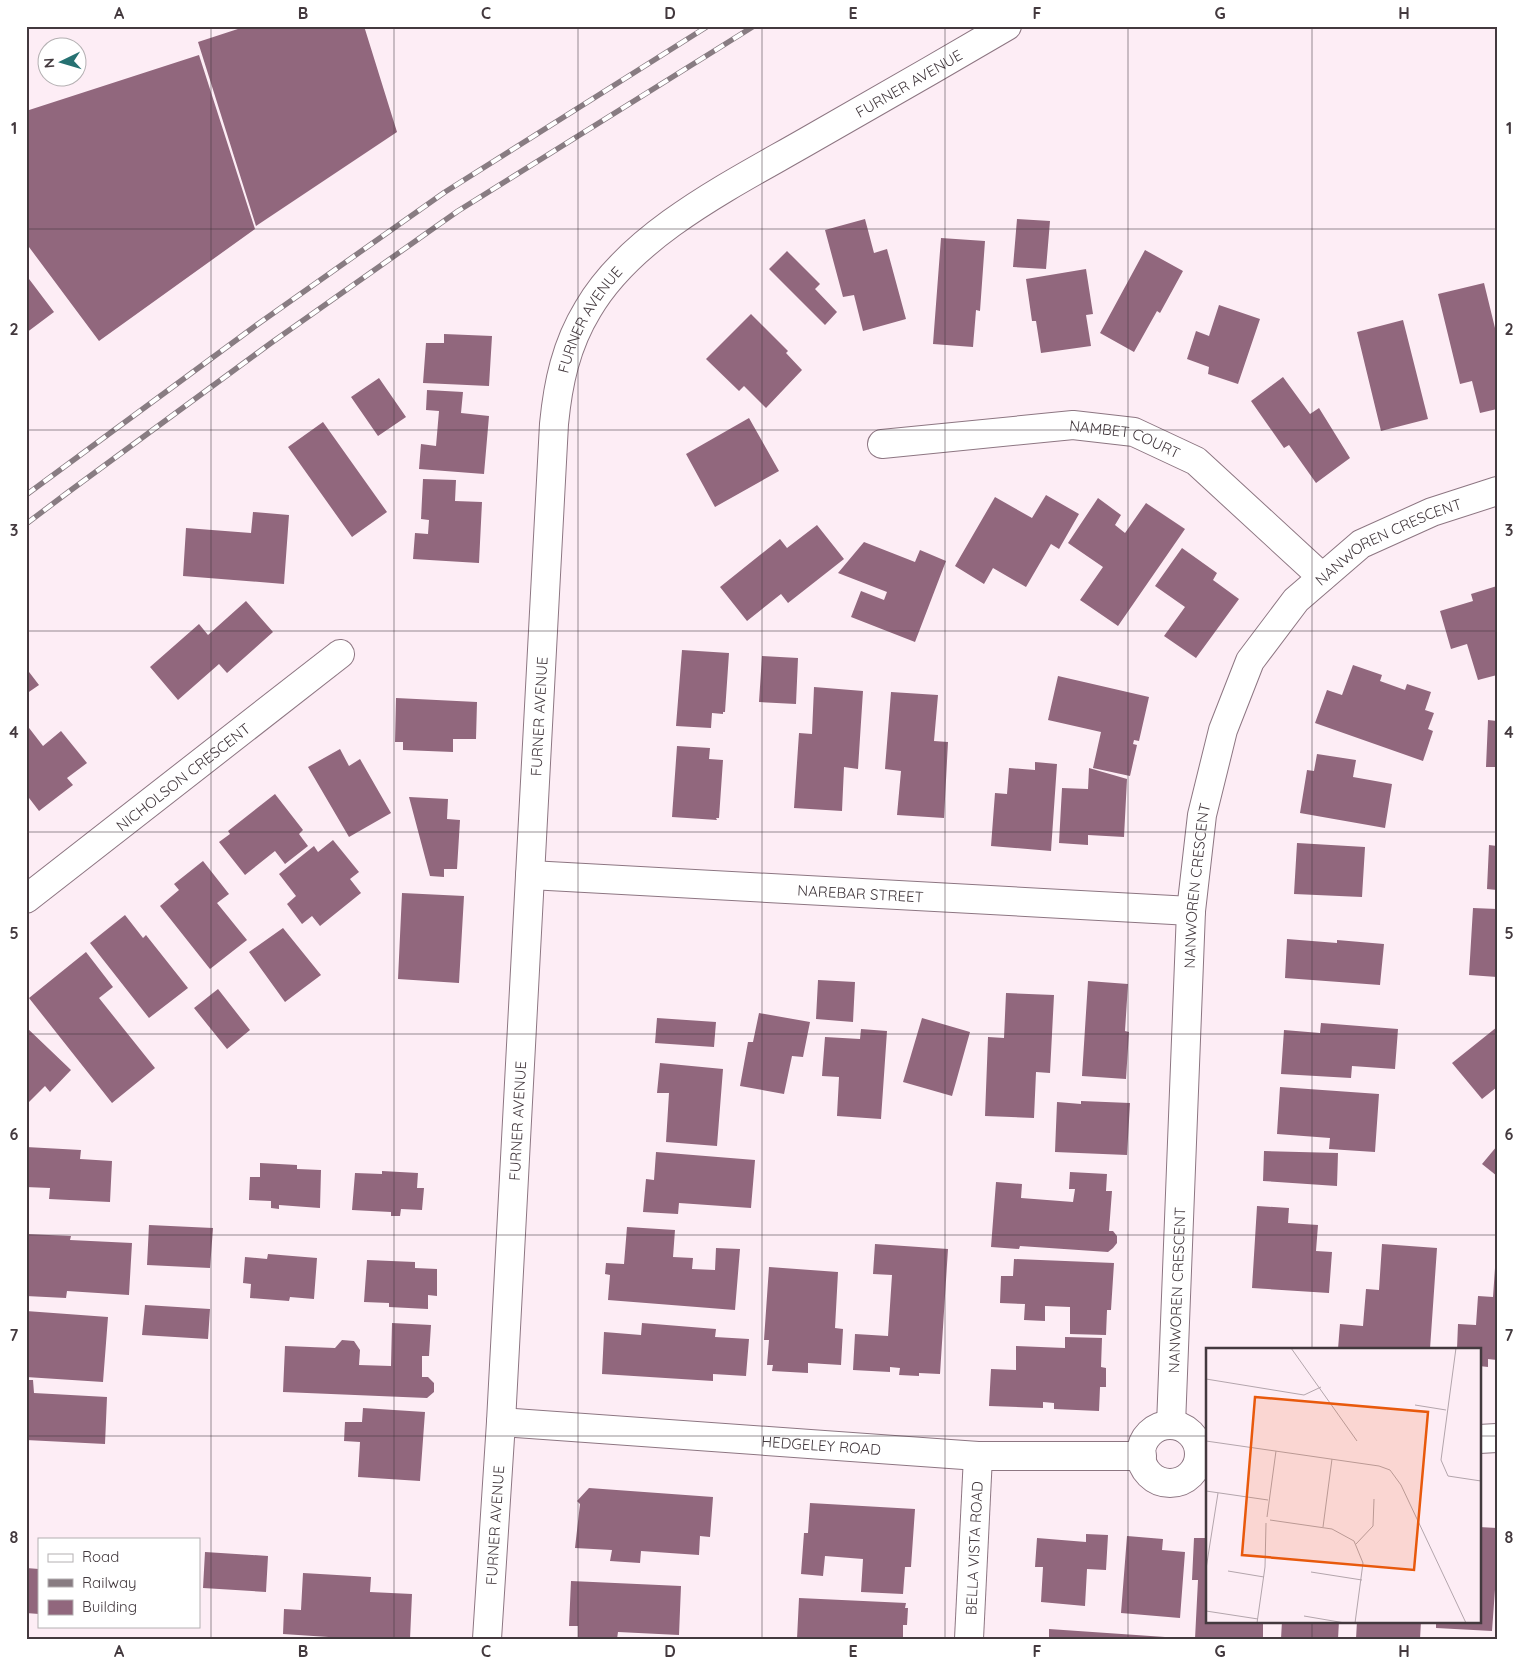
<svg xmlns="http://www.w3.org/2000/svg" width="1523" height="1665" viewBox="0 0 1523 1665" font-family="Quicksand,sans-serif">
<rect width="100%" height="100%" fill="#fdedf5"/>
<path fill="#91677d" d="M247 26H364L397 132 256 226 198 42Z
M199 55 255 229 99 341 26 243V111Z
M865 219 874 253 887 249 906 319 863 331 854 295 843 297 825 230Z
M1017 219 1050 221 1046 269 1013 267Z
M941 238 985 241 980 311 976 310 973 347 933 344Z
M1145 250 1183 271 1160 313 1157 311 1134 352 1100 333Z
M787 251 820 284 815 289 837 312 825 325 769 269Z
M1086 269 1093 314 1086 315 1091 346 1041 353 1036 321H1032L1026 279Z
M26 275 54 312 26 333Z
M1484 283 1495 328H1497V409L1480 413 1472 381 1460 384 1438 294Z
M1219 305 1260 319 1238 384 1208 374 1209 367 1187 359 1196 331 1209 336Z
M751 314 788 351 786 353 802 370 766 408 744 386 739 391 706 359Z
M1403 320 1428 419 1381 431 1357 332Z
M444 334 492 336 489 386 423 383 426 343H444Z
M1283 377 1310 414 1319 408 1350 458 1316 483 1289 445 1284 448 1251 401Z
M379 378 406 417 378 436 351 397Z
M427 390 463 392 461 413 489 416 484 474 419 469 421 444 436 446 439 411 426 410Z
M749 418 779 471 715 507 686 454Z
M323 422 387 512 352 537 288 447Z
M423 479 456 480 455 501 482 502 479 563 413 559 415 533 428 534 429 520 421 519Z
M1046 495 1079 514 1059 549 1051 544 1026 587 993 568 984 584 955 566 995 497 1032 518Z
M1098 498 1121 515 1115 525 1125 533 1146 503 1185 529 1118 626 1080 600 1103 567 1068 543Z
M253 512 289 515 284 584 183 576 186 528 251 533Z
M817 525 844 559 788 603 781 594 747 621 720 587 780 539 787 548Z
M864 542 915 562 920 550 946 561 915 642 851 617 861 591 884 600 887 592 838 573Z
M1182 548 1217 573 1213 580 1239 599 1196 658 1164 636 1185 607 1155 586Z
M1497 586V675L1478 680 1467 644 1451 649 1440 611 1473 601 1471 594Z
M246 601 273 632 227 673 219 664 178 700 150 667 199 624 208 635Z
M682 650 729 653 725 712H723V714L712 713 711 728 676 726Z
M762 656 798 658 796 704 759 702Z
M1353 665 1382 675 1380 681 1405 690 1407 684 1431 692 1425 710 1434 713 1428 729 1433 731 1423 761 1315 723 1327 690 1342 695Z
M26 668 39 685 26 694Z
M1058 676 1149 697 1139 741 1134 740 1133 744 1137 745 1130 776 1093 768 1101 732 1048 720Z
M814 687 863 691 858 769 844 767 842 811 794 808 799 733 812 734Z
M891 692 938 695 934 741 948 742 944 818 897 815 901 771 885 769Z
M396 698 477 702 476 739H453V752L403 750V742H395Z
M1488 720 1497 721V767H1486Z
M26 724 43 746 61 731 87 763 67 778 73 785 39 811 26 794Z
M677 746 710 748 709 759 723 760 719 818H716L717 820 672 817Z
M340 749 349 766 360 759 391 813 349 837 308 767Z
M1317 754 1356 760 1353 777 1392 784 1385 828 1300 813 1307 770 1314 771Z
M1035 762 1057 764 1051 851 991 846 995 793 1007 794 1009 768 1035 770Z
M1089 768 1127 779 1124 837 1088 835V845L1059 843 1062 788 1088 789Z
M275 794 303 830 299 834 308 846 285 864 275 851 245 875 219 842 230 834 228 831Z
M409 797 448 799 447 819 460 820 457 869H444V877L430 876Z
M333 840 359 872 350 879 361 893 320 926 312 916 302 924 287 904 296 896 279 874 314 846 318 852Z
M1297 843 1365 847 1362 897 1294 894Z
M1489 845 1497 846V890L1487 889Z
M203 861 229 894 217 903 247 940 210 969 160 906 179 890 174 884Z
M402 893 464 896 459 983 398 979Z
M1473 908 1497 909V977L1469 975Z
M125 915 143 938 146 935 188 988 149 1018 90 943Z
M283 928 321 975 285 1002 249 952Z
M1287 939 1337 943V940L1384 944 1380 985 1285 978Z
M86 952 113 987 99 998 155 1068 112 1103 29 998Z
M818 980 855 982 853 1022 816 1019Z
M1088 981 1128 984 1125 1031 1129 1032 1126 1079 1082 1076Z
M218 989 250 1030 227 1049 194 1008Z
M1006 993 1054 995 1050 1073 1036 1072 1034 1118 985 1116 988 1037 1004 1038Z
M759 1013 810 1022 803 1057 792 1056 784 1094 740 1086 748 1042H753Z
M657 1018 716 1022 714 1047 655 1043Z
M922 1018 970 1032 952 1096 903 1082Z
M1321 1023 1398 1029 1395 1069 1352 1066 1351 1078 1281 1074 1284 1030 1320 1033Z
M26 1027 71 1070 50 1092 45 1086 26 1105Z
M1497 1027V1087L1482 1099 1452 1063Z
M861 1029 887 1031 881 1119 837 1116 839 1077 822 1076 825 1037 860 1039Z
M660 1063 723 1069 717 1146 666 1142 669 1093H657Z
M1280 1087 1379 1094 1375 1152 1329 1149 1330 1138 1277 1134Z
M1081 1101 1130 1103 1127 1155 1055 1152 1057 1102 1081 1104Z
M1497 1146V1176L1482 1164Z
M26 1147 81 1150 80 1159 112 1161 110 1202 49 1199 50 1188 26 1187Z
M1264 1151 1338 1153 1337 1186 1263 1181Z
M656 1152 755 1160 751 1208 679 1203 678 1214 643 1212 646 1179 654 1180Z
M260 1163 297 1165V1169L321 1170 320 1208 279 1205V1209L271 1208V1201L249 1200 250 1177H260Z
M382 1171 418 1173 417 1188H424L422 1210 401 1209 400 1216H391V1212L352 1210 355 1173 382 1174Z
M1070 1172 1107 1174 1106 1191H1112L1109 1231H1113L1117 1236V1243L1113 1248 1108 1252 1020 1246 1019 1249 991 1247 996 1182 1022 1184 1021 1198 1073 1202 1075 1189H1069Z
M1257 1206 1289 1208 1288 1223 1318 1225 1316 1251 1332 1252 1329 1293 1252 1288Z
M149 1225 213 1228 210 1268 147 1265Z
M627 1227 675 1230 673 1257 693 1258 692 1269 715 1270 716 1248 740 1249 735 1310 608 1300 610 1275 605 1274 606 1263 624 1264Z
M26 1234 71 1236 70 1240 132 1243 129 1295 67 1291 66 1298 26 1296Z
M875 1244 948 1249 940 1374 919 1373V1376L899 1375 900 1368 890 1367V1372L853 1370 855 1334 888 1336 892 1275 873 1274Z
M1382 1244 1437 1248 1430 1349H1338L1340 1324 1363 1326 1366 1289 1379 1290Z
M268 1254 317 1258 314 1299 290 1297 289 1301 250 1298 251 1284 243 1283 245 1257 267 1259Z
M1014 1259 1114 1263 1111 1310H1107L1106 1335 1070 1334V1307L1045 1306V1321L1024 1320 1025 1304 1000 1303 1001 1276H1013Z
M367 1260 415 1262V1268L437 1269V1296L428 1295V1309L389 1307V1303L364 1302Z
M769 1267 838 1272 835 1328 843 1329 841 1365 808 1363V1373L772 1371 773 1365H767L769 1340H764Z
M1495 1268H1497V1360L1488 1359V1367L1479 1366V1349H1457L1458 1324 1476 1325 1478 1296 1493 1297Z
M145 1305 210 1309 208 1339 142 1335Z
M26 1311 108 1317 103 1382 26 1377Z
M392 1323 431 1325 429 1356H422V1377H428L434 1383V1392L427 1398 283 1392 285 1346 335 1348 342 1340 354 1341 360 1350 359 1365 391 1366Z
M642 1323 716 1329 715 1337 749 1339 746 1376 713 1374V1381L602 1374 604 1332 641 1335Z
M1065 1337 1102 1338 1101 1367 1106 1368V1387H1100L1099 1411 1054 1409V1403L1043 1402V1408L989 1406 991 1369 1016 1370V1346L1065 1348Z
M26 1380H33L34 1393 107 1397 105 1444 26 1440Z
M363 1408 425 1412 420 1481 358 1477 360 1442 344 1441 345 1422H362Z
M589 1488 713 1497 710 1537 700 1536 699 1555 641 1551 640 1563 610 1561 612 1550 575 1548 580 1504 577 1501Z
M810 1503 915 1509 911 1567H905L903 1594 861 1592 863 1559 825 1556 823 1576 801 1574 804 1533H808Z
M1479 1527 1497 1528V1562L1492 1631 1436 1628V1621H1479Z
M1086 1534 1108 1535 1106 1570 1087 1569 1085 1606 1041 1602 1043 1567H1035L1037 1538 1086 1542Z
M1127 1536 1163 1539 1162 1550 1185 1552 1180 1618 1121 1613Z
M1194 1538H1207V1621H1263V1639H1195L1198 1580H1192Z
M205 1552 268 1556 266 1592 203 1588Z
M26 1568 39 1569V1614L26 1613Z
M303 1573 371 1577 370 1592 412 1594 410 1639H359L283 1634 284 1609 301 1610Z
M571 1581 681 1586 679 1635 618 1632 617 1639H578V1626H569Z
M799 1598 906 1603 905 1608H908L907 1625H903V1639H797Z
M1282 1621H1339L1338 1639H1281Z
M1357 1621H1421L1420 1639H1356Z
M1049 1629 1165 1637V1639H1049Z"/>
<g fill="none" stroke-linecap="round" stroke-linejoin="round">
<defs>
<g id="minor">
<path id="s1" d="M882 444 1073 425 1134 432 1196 461 1322 577"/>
<path id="s2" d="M530 875 1191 911"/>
<path id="s3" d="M26 899 340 654"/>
<path id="s4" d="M501 1422 978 1456H1142"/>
<path id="s5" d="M1171 1425 1191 911 1202 815 1223 730 1250 661 1296 600 1361 544 1432 512 1497 491"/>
<circle cx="1170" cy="1454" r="29"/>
<path d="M1479 1439 1497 1438"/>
<path id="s6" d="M487 1639 501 1422 554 424C558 383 566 345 588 309 633 232 735 183 811 139 876 102 942 64 1007 26"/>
<path id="s7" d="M969 1639 978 1456"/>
</g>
</defs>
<use href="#minor" stroke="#8d7682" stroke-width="30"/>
<use href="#minor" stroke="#fff" stroke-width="28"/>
<defs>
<path id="rail" d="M26 495 258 324 445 192 708 26
M26 524 67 493 271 343 458 211 754 26"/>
</defs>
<use href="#rail" stroke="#887c82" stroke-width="5.5"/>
<use href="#rail" stroke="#fff" stroke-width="4" stroke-dasharray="11" stroke-linecap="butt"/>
</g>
<path fill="none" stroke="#43393e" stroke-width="1" stroke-opacity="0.55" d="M211 26V1639M394 26V1639M578 26V1639M762 26V1639M945 26V1639M1128 26V1639M1312 26V1349M26 229H1497M26 430H1497M26 631H1497M26 832H1497M26 1034H1497M26 1235H1497M26 1436H1207M1479 1436H1497M1312 1621V1639"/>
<g text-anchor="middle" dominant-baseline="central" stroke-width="5" stroke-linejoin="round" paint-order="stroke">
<g font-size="15" fill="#43393e" stroke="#fff">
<text stroke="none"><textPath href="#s6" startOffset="1734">FURNER AVENUE</textPath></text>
<text stroke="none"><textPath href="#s6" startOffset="1329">FURNER AVENUE</textPath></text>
<text stroke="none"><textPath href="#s1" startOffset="246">NAMBET COURT</textPath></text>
<text stroke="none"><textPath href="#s5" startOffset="960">NANWOREN CRESCENT</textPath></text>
<text stroke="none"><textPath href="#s6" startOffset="924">FURNER AVENUE</textPath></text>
<text stroke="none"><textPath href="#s3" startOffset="199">NICHOLSON CRESCENT</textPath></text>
<text stroke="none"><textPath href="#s5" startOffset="540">NANWOREN CRESCENT</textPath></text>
<text stroke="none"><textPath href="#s2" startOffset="331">NAREBAR STREET</textPath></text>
<text stroke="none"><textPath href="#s6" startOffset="519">FURNER AVENUE</textPath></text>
<text stroke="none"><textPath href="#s5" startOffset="135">NANWOREN CRESCENT</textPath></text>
<text stroke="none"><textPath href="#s4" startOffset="321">HEDGELEY ROAD</textPath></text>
<text stroke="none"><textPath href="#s6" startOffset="114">FURNER AVENUE</textPath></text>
<text stroke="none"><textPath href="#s7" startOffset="91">BELLA VISTA ROAD</textPath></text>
</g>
</g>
<g transform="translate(1206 1348)">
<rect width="275" height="275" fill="#fdedf5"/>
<path fill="none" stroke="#b3a5ac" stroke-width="1" d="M85 0 151 93M250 0 235 112 242 128 275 133M0 31 98 47 115 39M209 57 240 62M0 93 173 118 184 122 195 137 260 275M0 143 62 152M61 169 70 103M64 172 126 181 148 193 157 215 149 275M117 179 126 111M150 196 167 178 168 151M0 221 12 145M22 223 58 229M105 224 156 232M0 263 52 271M98 268 139 275M51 275 59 219 60 175"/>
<path fill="#e8590c" fill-opacity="0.15" stroke="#e8590c" stroke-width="2.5" d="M49 49 222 64 208 222 36 207Z"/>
<rect width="275" height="275" fill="none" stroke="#43393e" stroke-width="2.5"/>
</g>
<rect width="1523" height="1665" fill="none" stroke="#ffffff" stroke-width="55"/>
<rect x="38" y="1538" width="162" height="90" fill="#ffffff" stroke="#b4b0b2"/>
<rect x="48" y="1554" width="25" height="8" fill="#ffffff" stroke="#b4b0b2"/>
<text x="82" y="1562" font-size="15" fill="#43393e">Road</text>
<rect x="48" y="1579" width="25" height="8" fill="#887c82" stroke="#b4b0b2"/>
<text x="82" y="1588" font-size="15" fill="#43393e">Railway</text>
<rect x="48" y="1600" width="25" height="15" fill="#91677d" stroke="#b4b0b2"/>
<text x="82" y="1612" font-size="15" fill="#43393e">Building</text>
<g transform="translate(62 62) rotate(265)"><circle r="24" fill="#ffffff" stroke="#b4b0b2"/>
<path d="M0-4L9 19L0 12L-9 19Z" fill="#267172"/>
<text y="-8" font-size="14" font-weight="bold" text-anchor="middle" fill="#43393e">N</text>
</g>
<rect x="28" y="28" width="1468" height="1610" fill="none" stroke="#43393e" stroke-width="2"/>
<g font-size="16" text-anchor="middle" font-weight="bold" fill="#43393e">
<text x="119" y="19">A</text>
<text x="303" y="19">B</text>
<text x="486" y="19">C</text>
<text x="670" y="19">D</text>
<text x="853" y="19">E</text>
<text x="1037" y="19">F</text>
<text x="1220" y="19">G</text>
<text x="1404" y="19">H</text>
<text x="14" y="134">1</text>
<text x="1509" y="134">1</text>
<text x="14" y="335">2</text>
<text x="1509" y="335">2</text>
<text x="14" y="536">3</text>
<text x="1509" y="536">3</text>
<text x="14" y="738">4</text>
<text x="1509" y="738">4</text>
<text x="14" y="939">5</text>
<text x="1509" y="939">5</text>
<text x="14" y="1140">6</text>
<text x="1509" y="1140">6</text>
<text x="14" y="1341">7</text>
<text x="1509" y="1341">7</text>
<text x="14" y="1543">8</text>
<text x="1509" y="1543">8</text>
<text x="119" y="1657">A</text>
<text x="303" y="1657">B</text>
<text x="486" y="1657">C</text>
<text x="670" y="1657">D</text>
<text x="853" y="1657">E</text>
<text x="1037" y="1657">F</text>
<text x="1220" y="1657">G</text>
<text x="1404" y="1657">H</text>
</g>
</svg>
